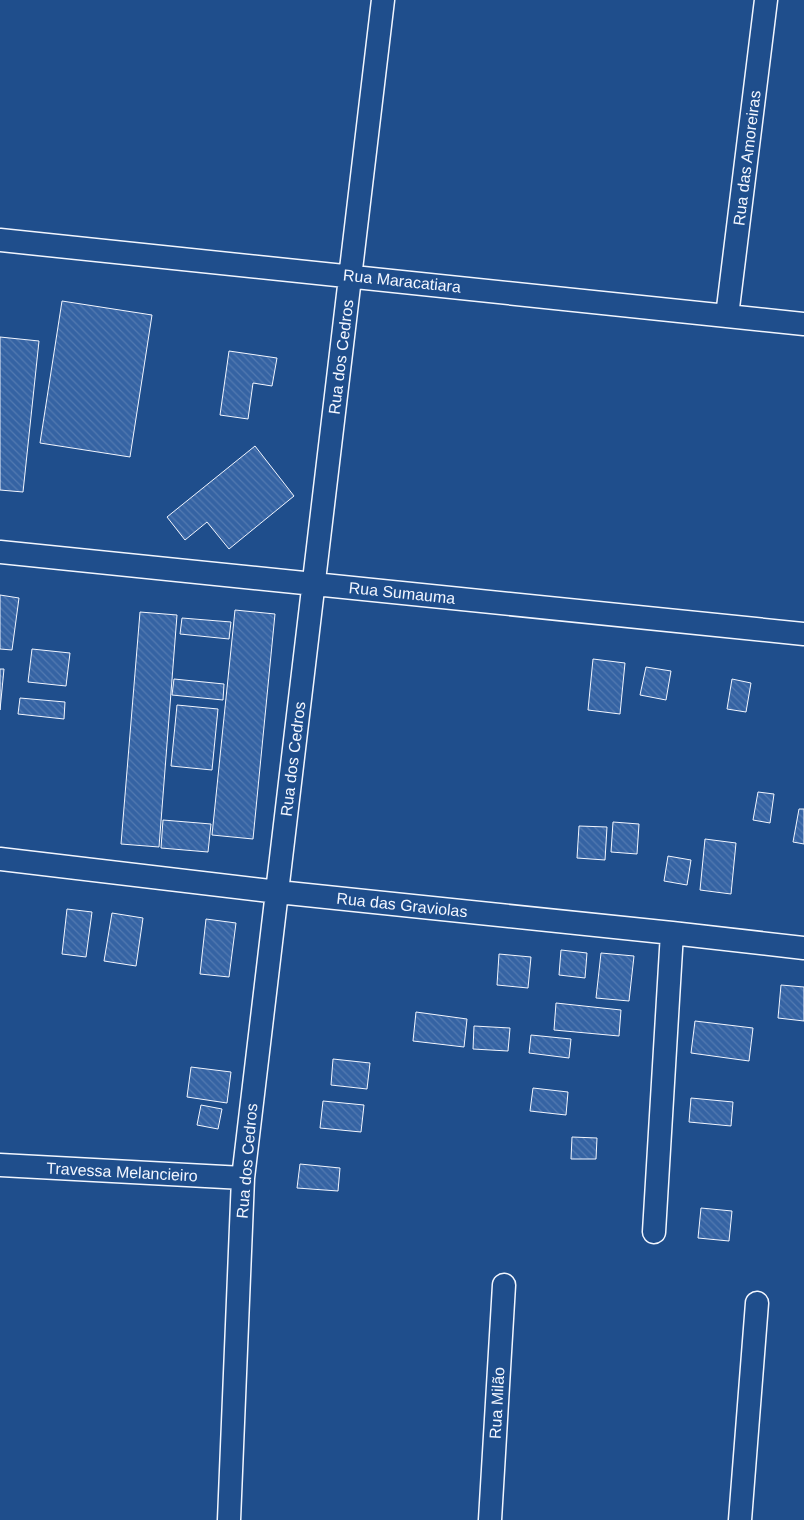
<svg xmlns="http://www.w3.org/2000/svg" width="804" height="1520" viewBox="0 0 804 1520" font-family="Arial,sans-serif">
<defs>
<pattern id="building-back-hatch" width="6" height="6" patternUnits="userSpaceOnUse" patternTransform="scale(1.25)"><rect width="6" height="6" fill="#3563a3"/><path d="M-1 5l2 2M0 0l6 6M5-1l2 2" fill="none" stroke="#537ab1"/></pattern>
</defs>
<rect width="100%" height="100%" fill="#1f4e8c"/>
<path fill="url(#building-back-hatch)" stroke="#f2f6ff" d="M62 301 152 315 130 457 40 443Z
M0 337 39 341 23 492 0 490Z
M229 351 277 358 272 386 253 383 248 419 220 415Z
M255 446 294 496 229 549 207 522 185 540 167 517Z
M0 595 19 598 12 650 0 649Z
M235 610 275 614 253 839 212 835Z
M140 612 177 615 159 847 121 844Z
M182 618 231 622 229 639 180 634Z
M32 649 70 653 66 686 28 682Z
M593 659 625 663 620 714 588 710Z
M646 667 671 671 666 700 640 695Z
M0 669H4L0 710Z
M174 679 224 684 223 700 172 695Z
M732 679 751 683 746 712 727 709Z
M20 698 65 702 64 719 18 714Z
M177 705 218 709 212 770 171 766Z
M758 792 774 794 770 823 753 820Z
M799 809H804V844L793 842Z
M163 820 211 824 208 852 161 848Z
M613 822 639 824 637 854 611 852Z
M579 826 607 827 605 860 577 858Z
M705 839 736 843 731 894 700 890Z
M668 856 691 860 687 885 664 881Z
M67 909 92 912 86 957 62 954Z
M112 913 143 918 136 966 104 961Z
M206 919 236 923 229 977 200 974Z
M561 950 587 953 585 978 559 975Z
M601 953 634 956 629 1001 596 998Z
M499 954 531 957 528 988 497 985Z
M781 985 804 987V1021L778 1018Z
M556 1003 621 1010 619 1036 554 1030Z
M416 1012 467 1019 464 1047 413 1041Z
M695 1021 753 1028 749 1061 691 1053Z
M474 1026 510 1028 508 1051 473 1049Z
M531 1035 571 1039 569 1058 529 1053Z
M333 1059 370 1063 367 1089 331 1085Z
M191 1067 231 1072 227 1103 187 1097Z
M533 1088 568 1092 566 1115 530 1111Z
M691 1098 733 1102 731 1126 689 1122Z
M323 1101 364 1105 361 1132 320 1128Z
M201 1105 222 1109 218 1129 197 1125Z
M572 1137 597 1138 596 1159H571Z
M300 1164 340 1168 338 1191 297 1188Z
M701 1208 732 1211 729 1241 698 1238Z"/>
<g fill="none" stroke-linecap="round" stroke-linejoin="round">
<defs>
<path id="minor" d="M0 240 804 324
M727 316 766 0
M0 552 804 634
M0 859 278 892 672 933 804 948
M0 1165 243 1178
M654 1232 672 933
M229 1520 243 1178 383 0
M490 1520 504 1285
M740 1520 757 1303"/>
</defs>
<use href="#minor" stroke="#f2f6ff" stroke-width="25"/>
<use href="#minor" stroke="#1f4e8c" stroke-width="22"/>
</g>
<g text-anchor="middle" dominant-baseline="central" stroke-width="4" stroke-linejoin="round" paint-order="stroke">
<g font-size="16" fill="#f2f6ff" stroke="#1f4e8c">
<text transform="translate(747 158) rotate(-83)">Rua das Amoreiras</text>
<text transform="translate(402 281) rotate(6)">Rua Maracatiara</text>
<text transform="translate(341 357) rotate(-83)">Rua dos Cedros</text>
<text transform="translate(402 593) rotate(6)">Rua Sumauma</text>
<text transform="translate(293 759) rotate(-83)">Rua dos Cedros</text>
<text transform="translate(402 905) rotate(6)">Rua das Graviolas</text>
<text transform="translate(247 1161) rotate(-85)">Rua dos Cedros</text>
<text transform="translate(122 1172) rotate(3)">Travessa Melancieiro</text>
<text transform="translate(497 1403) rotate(-87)">Rua Milão</text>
</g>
</g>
</svg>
